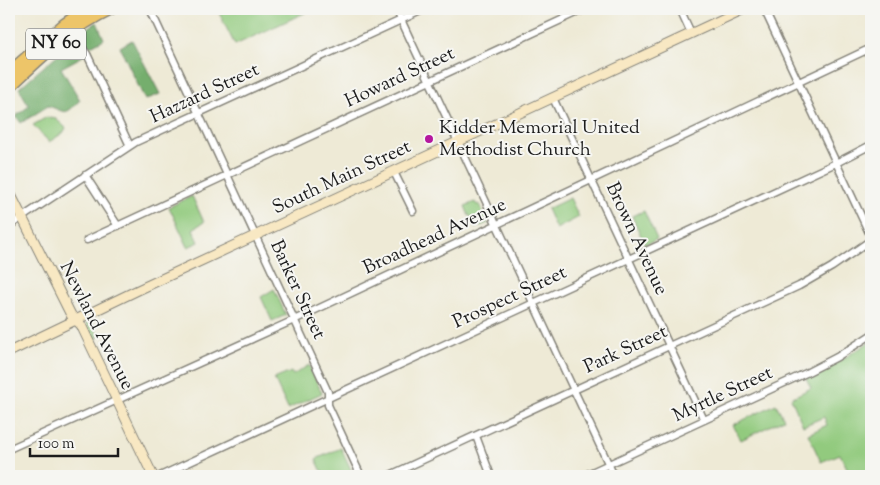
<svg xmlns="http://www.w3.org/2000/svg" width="880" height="485" viewBox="0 0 880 485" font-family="'Sorts Mill Goudy',serif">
<rect width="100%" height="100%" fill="#f6f6f2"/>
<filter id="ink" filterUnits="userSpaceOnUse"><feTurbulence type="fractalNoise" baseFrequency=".02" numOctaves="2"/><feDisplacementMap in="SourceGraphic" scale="10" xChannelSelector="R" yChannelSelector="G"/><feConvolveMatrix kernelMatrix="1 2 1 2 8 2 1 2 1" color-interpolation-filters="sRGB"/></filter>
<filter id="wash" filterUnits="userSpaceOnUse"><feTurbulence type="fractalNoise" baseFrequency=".0096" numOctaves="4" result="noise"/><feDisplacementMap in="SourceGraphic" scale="20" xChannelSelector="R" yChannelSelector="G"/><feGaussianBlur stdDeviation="1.12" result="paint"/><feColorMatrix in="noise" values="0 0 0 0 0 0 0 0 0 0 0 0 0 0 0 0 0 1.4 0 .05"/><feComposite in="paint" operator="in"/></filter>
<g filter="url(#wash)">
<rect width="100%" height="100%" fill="#eeead6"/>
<path fill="#92ca7e" stroke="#57734d" d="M223 9H313L235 45 218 11Z
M47 117 56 119 66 128 63 133 49 142 33 125Z
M192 196 204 222 193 229 199 242 188 247 169 207Z
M570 198 579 217 556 229 547 209Z
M475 202 477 205 479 204 488 223 475 228 472 217 469 216 465 206Z
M644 211 657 239 645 245 632 216Z
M274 289 286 315 272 321 261 297Z
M91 320 99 337 94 340 86 323Z
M871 341V476H851L840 454 821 462 808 434 827 425 824 417 803 426 791 398 811 388 806 378 838 362Z
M309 365 322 393 288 409 274 379 291 372 293 375Z
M776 404 784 419 741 440 733 425Z
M341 448 354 476H324L316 459Z"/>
<path fill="#75ae6d" stroke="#486544" d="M97 22 104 39 89 47 83 36 82 32Z
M132 40 160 94 145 100 120 47Z
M72 42 83 56 61 68 80 100C64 117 67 112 48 106L21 123 16 116 29 106 19 88Z"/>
</g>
<g filter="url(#ink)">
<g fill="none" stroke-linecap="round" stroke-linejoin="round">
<defs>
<path id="street" d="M150 9 328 392V405L361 476
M396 9 614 476
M680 9 691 33
M764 9 871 237
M70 30 87 54 130 146
M553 98 704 420
M394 172 413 211
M85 175 118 226
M9 226 136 142 425 9
M87 240 585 9
M476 436 491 476
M9 449 294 320 871 48
M404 469 407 476
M160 476 836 163 871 145
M388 476 799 286 832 267 871 240
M583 476 806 373 837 357 871 335"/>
<path id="secondary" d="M9 191 71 315 81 325 153 476
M9 352 138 290 744 9"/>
<path id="highway" d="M9 73 65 24 87 9
M9 87C40 58 70 28 110 9"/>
</defs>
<use href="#street" stroke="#858379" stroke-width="9"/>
<use href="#secondary" stroke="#858379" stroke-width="11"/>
<use href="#highway" stroke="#858379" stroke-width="14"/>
<use href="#street" stroke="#fff" stroke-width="6"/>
<use href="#secondary" stroke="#f8e8c3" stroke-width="9"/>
<use href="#highway" stroke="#edc569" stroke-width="11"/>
</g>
</g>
<circle fill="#b5179e" stroke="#f6f6f2" stroke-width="2" cx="429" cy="139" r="5"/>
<g text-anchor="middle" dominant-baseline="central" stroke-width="4" stroke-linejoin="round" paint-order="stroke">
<rect fill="#f6f6f2" stroke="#5d5d5c" stroke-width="1" x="26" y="28.5" width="60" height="31" rx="4"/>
<g font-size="18" font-weight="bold" fill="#1c1c1c">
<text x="56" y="44">NY 60</text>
</g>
<g font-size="19" fill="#1c1c1c" stroke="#f6f6f2">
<text transform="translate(400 78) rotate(-25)">Howard Street</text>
<text transform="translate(205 94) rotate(-25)">Hazzard Street</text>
<text transform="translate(342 178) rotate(-25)">South Main Street</text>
<text transform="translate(435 237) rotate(-25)">Broadhead Avenue</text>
<text transform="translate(636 239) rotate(65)">Brown Avenue</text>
<text transform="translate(297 290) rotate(65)">Barker Street</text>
<text transform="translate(510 298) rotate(-25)">Prospect Street</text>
<text transform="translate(96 326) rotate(63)">Newland Avenue</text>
<text transform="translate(626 350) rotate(-25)">Park Street</text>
<text transform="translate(723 395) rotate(-25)">Myrtle Street</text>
</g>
<g font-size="19" fill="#1c1c1c" stroke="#f6f6f2" text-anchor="start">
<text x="439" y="128">Kidder Memorial United<tspan x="439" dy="22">Methodist Church</tspan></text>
</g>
</g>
<rect width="880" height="485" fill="none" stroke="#f6f6f2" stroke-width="30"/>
<path d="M30 448v8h88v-8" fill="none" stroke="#1c1c1c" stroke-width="2.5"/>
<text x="38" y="448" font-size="15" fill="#1c1c1c" stroke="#f6f6f2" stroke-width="4" paint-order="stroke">100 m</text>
</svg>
